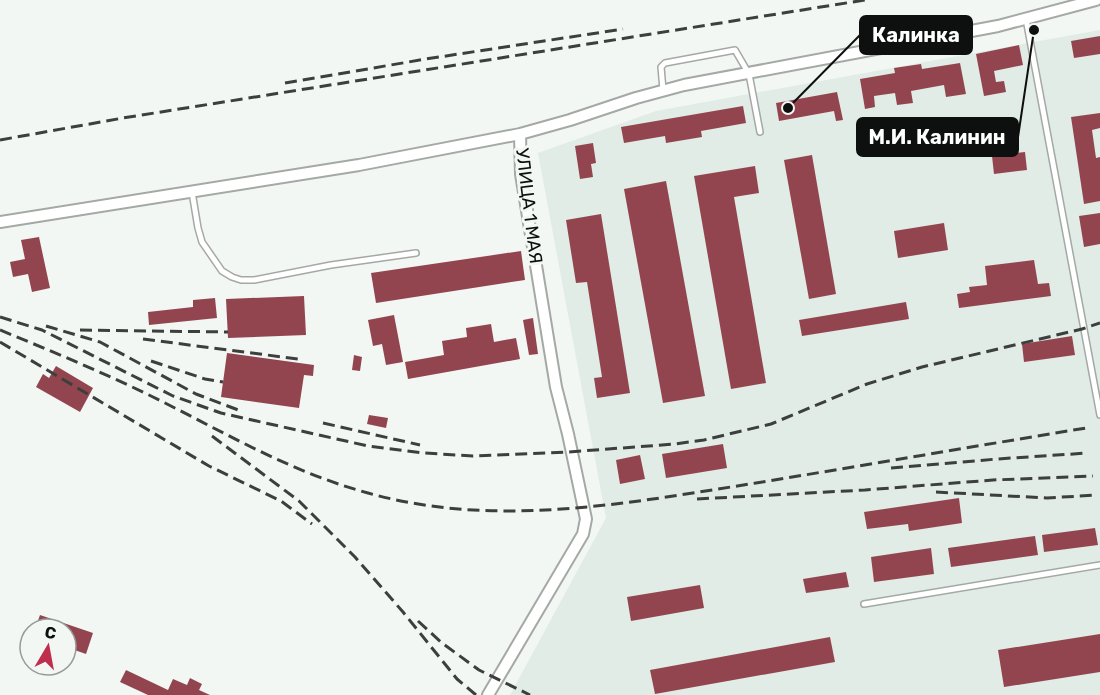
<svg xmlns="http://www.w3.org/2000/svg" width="1100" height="695" viewBox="0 0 1100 695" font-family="Rubik,sans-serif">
<rect width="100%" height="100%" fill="#f2f7f4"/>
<path fill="#e0ece5" d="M1100 30V695H510L606 518 538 153 656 111Z"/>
<path fill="#93454f" d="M1100 36V54L1074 58 1071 41Z
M1019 45 1023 65 994 71 996 82 1004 81 1006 92 984 96 976 54Z
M960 63 966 94 946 97 944 85 911 91 913 103 897 105 895 93 874 96 875 107 865 109 860 79 895 73 894 68 921 64 922 69Z
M837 92 843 120 836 121 834 111 779 121 776 103Z
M743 106 746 123 701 131 702 137 666 143 665 136 624 143 621 127Z
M1100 113V128L1092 130 1096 158 1100 157V201L1084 204 1071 117Z
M954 124 958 146 901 157 896 136Z
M593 143 596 163 591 164 593 177 580 179 575 146Z
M1025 152 1027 170 994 174 992 156Z
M812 155 836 294 809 299 784 160Z
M755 166 759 193 734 197 766 383 731 389 694 176Z
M666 181 705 396 663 403 624 189Z
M1100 213V244L1084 247 1079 216Z
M601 214 630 393 597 398 594 378 602 377 587 282 576 283 566 220Z
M944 223 948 250 898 258 894 231Z
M39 237 50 288 32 292 28 274 13 277 10 262 25 259 21 240Z
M521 251 525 280 376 303 371 273Z
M1034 260 1038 284 1049 283 1051 296 959 308 957 294 970 292 969 287 987 285 985 266Z
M304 296 306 335 228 338 226 299Z
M215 298 217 318 149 325 148 312 193 307V300Z
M906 302 909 319 802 336 799 320Z
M394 315 403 362 386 365 382 344 373 346 368 320Z
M533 318 538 354 529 355 523 320Z
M491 324 494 342 516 338 520 359 408 379 405 362 444 355 442 341 467 337 466 328Z
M1072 336 1075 355 1024 362 1022 344Z
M227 353 314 365 313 376 304 375 299 408 221 397Z
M354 355 362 357 360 371 352 370Z
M56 366 93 388 80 412 36 387 43 374 49 378Z
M369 415 388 418 386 428 367 424Z
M723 444 727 468 666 478 662 454Z
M640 455 645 479 620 484 616 460Z
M959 498 962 523 909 531 908 524 867 529 864 512Z
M1095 528 1098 545 1044 552 1042 535Z
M1035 536 1038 555 951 567 948 548Z
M931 548 934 574 874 582 871 557Z
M846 572 849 587 806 593 803 579Z
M700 585 704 608 631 621 627 597Z
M40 615 93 633 86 654 66 647V629H35Z
M1100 634V672L1004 687 998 650Z
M830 637 835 662 655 694 650 670Z
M126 670 168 690 173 679 187 685 190 678 202 684 199 690 210 695H148L120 682Z"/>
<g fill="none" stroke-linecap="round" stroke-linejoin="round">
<defs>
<path id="lane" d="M1026 19 1100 415
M663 90 661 67 665 63 735 50 749 74 760 132
M192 192 198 228 202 242 222 271 232 277 241 280H254L331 265 416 253
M864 604 1100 565"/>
<path id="street" d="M0 222 359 165 520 134 570 120 636 98 684 85 998 26 1096 0
M488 695 583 534 586 519 568 434 556 387 521 174 520 134"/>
</defs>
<use href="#lane" stroke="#a5a9a6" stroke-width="8"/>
<use href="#street" stroke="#a5a9a6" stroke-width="14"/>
<use href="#lane" stroke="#fff" stroke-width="5"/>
<use href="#street" stroke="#fff" stroke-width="10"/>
<path stroke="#3c3f3d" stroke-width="3" stroke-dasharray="12 6" stroke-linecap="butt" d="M285 83 426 59 623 29
M0 140 123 118 865 0
M0 317 42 330 173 396 221 413 368 446 424 453 473 456 568 452 675 444 704 440 771 424 867 384 922 367 1082 329 1100 323
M46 326 100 342 196 394 241 411
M0 330C51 351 102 372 151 396 222 431 290 472 368 493 496 529 628 503 756 483 866 465 976 446 1086 428
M80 330 228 332
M143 339 298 359
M0 342 209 466 281 501 312 524
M151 361 205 379 223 382
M323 423 420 445
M212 436 299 501 355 557 403 612 457 679 476 695
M891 468 997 459 1088 453
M936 492 1047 498 1097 495
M697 499 865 490 993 480 1093 476
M418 621 442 643 479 670 530 695"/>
</g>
<g text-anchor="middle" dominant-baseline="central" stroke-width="6" stroke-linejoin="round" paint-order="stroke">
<g font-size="18" fill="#0e100f" stroke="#f2f7f4">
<text transform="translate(529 206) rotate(83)">УЛИЦА 1 МАЯ</text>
</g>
</g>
<path fill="none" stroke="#0e100f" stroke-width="2" d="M788 108L860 35M1034 30L1018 137"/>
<g fill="#0e100f" stroke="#f2f7f4" stroke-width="2">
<circle cx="788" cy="108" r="6"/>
<circle cx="1034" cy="30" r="6"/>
</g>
<g fill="#0e100f" stroke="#0e100f" stroke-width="2">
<rect x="860" y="16" width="112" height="38" rx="6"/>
<rect x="857" y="118" width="161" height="38" rx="6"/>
</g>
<g font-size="20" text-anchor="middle" font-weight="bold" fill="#fff">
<text x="916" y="42">Калинка</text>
<text x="937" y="144">М.И. Калинин</text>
</g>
<g transform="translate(48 647) rotate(10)"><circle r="28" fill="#f2f7f4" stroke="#979b98" stroke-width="1.5"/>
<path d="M0-4.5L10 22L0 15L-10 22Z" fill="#bf2f4d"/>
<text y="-9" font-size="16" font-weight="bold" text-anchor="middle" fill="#0e100f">С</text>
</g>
</svg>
